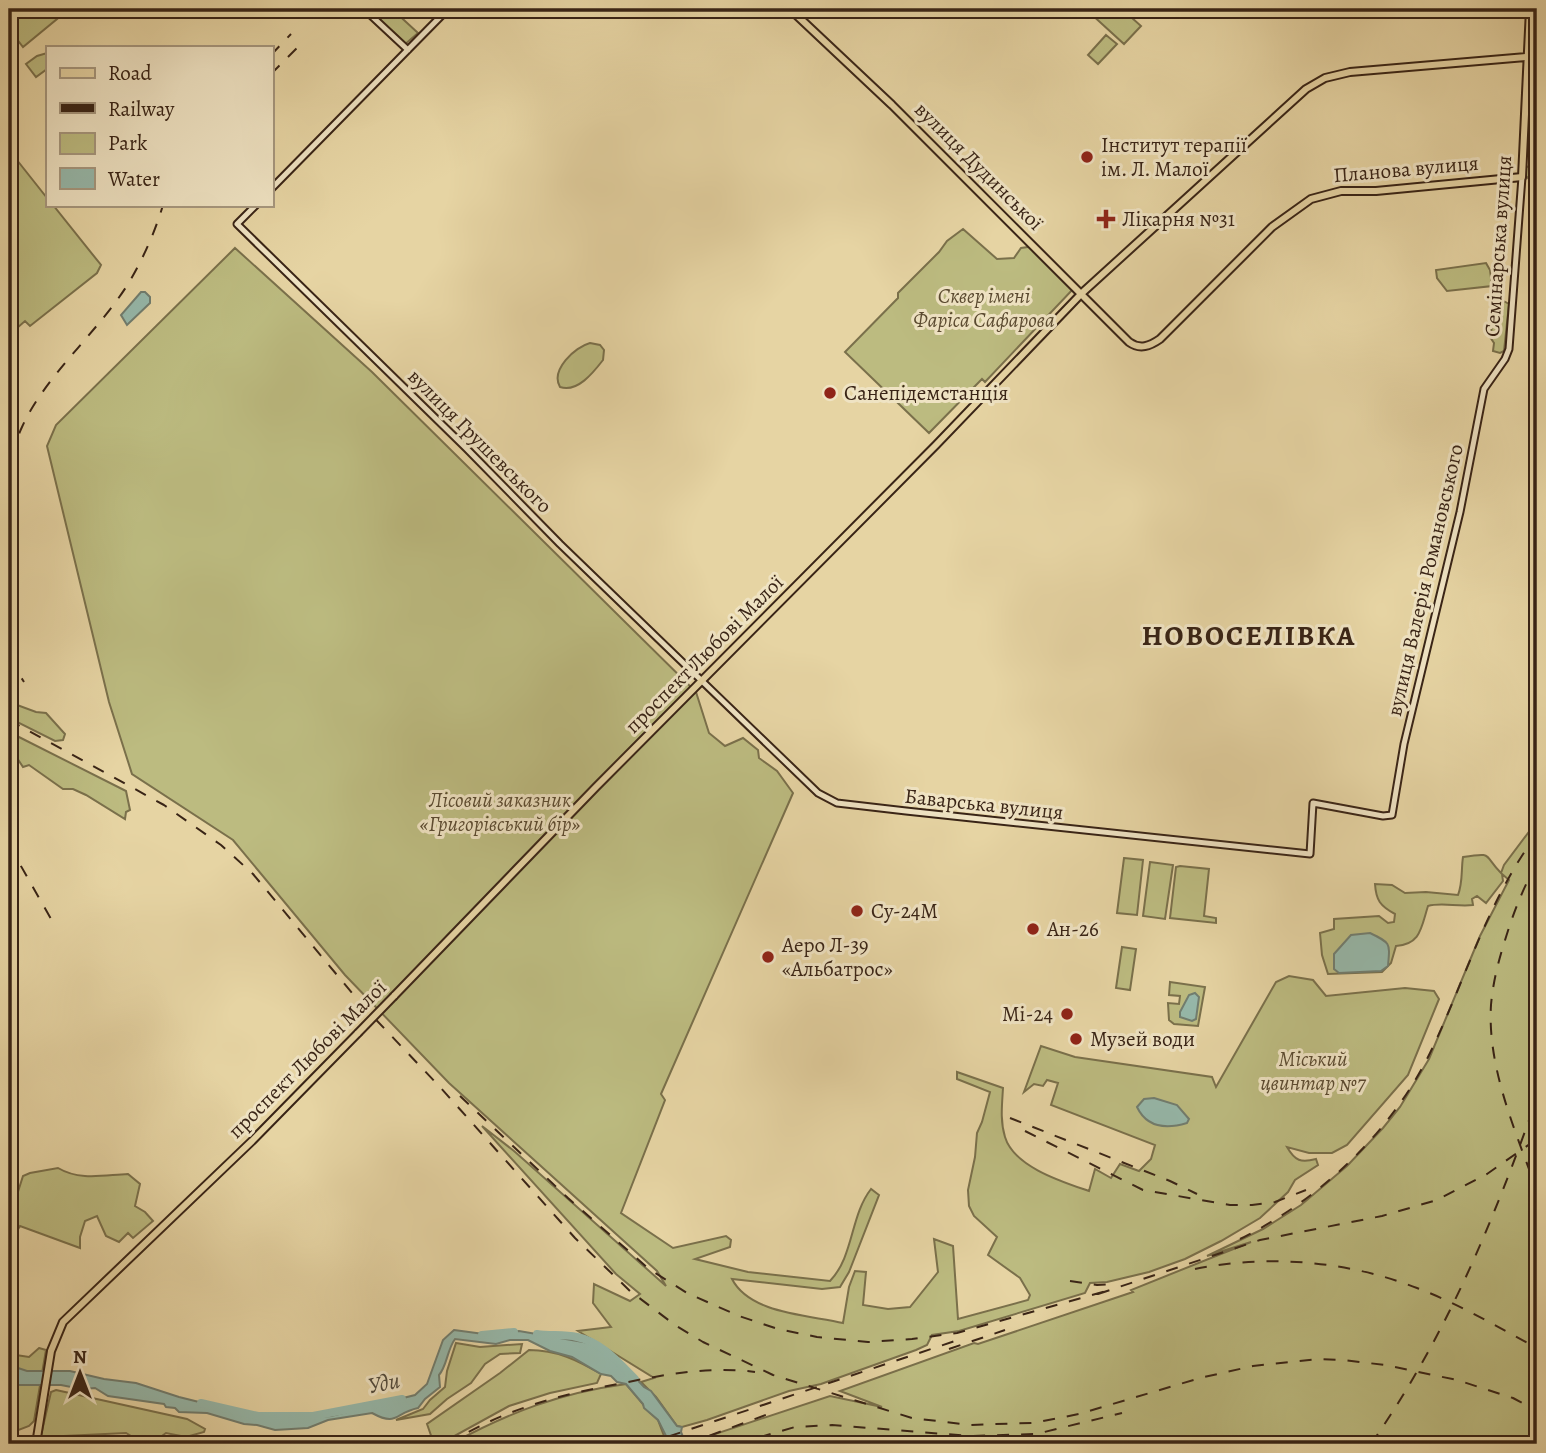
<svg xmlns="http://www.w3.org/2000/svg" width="1546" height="1453" viewBox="0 0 1546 1453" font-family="Alegreya,serif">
<rect width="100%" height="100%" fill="#e6d4a3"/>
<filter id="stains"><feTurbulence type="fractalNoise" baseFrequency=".00286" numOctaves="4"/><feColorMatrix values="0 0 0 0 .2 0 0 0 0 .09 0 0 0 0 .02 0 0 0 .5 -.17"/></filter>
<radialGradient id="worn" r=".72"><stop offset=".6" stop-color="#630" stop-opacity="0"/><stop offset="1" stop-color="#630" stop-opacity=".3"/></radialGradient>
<path fill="#bcbb80" stroke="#7a704b" stroke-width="2" d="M9 9H49L57 19 23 47 9 29Z
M364 9H392L418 33 403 46Z
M1094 9H1122L1141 26 1124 44 1090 13Z
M1106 35 1117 44 1098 64 1088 55Z
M47 53V69L36 77 26 64 37 56Z
M1531 53 1537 54V127L1530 126 1528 122 1531 98Z
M1532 136 1537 137V175L1529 179 1525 175V168L1531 165V151L1533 146 1530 140Z
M9 150 47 198V205H53L101 265 97 273 30 326 25 321 9 335Z
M963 229 997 259 1014 258 1021 248 1035 246 1075 287 985 382 982 379 929 433 845 352 898 298V293L939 252 947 241Z
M235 248 372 372 696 692 709 733 725 746 743 738 758 750 759 758 777 771 793 793 661 1094 665 1100 621 1213 673 1248 726 1236 731 1240 730 1247 695 1259 748 1272 830 1281C854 1256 850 1216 871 1189L879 1195 849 1272 840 1287 822 1289 732 1279C750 1314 809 1315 843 1323L849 1287 855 1271 866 1272 863 1305 888 1309 910 1307 938 1272 934 1239 953 1246 958 1319 1028 1300 1030 1295 1020 1278 988 1255 997 1237 974 1216 969 1206 968 1190 975 1157 977 1133 982 1122 990 1092 957 1079V1072L1003 1088C1002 1105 1000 1121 1005 1137 1014 1167 1063 1182 1089 1191L1095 1169 1111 1178 1120 1164 1139 1171 1151 1159 1155 1145 1051 1105 1058 1083 1047 1080 1043 1086 1034 1084 1024 1092 1041 1046 1075 1057 1212 1077 1216 1087 1276 982 1289 976 1313 980 1326 996 1405 988 1434 991 1439 999 1408 1075 1347 1145 1332 1153H1309L1287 1147C1295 1161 1301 1163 1316 1159L1318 1165 1295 1180 1288 1192 1260 1218 1221 1241 1185 1259 1149 1272 1107 1282 1090 1283 1085 1293 959 1331 932 1335 927 1345 916 1350 821 1384 789 1391 707 1420 682 1427 677 1426 656 1397 641 1382 654 1378 578 1331 611 1327 593 1303 594 1284 630 1301 640 1294 616 1274 482 1126 514 1151 666 1286 657 1271 449 1083 345 975 233 840 132 774 109 702 47 446 56 425Z
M1486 263 1490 270 1492 286 1447 291 1437 278 1436 270Z
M1500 299 1509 304 1504 351 1500 353 1493 351 1494 343 1490 337 1497 301Z
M590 343 600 345 604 350 603 360C593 373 577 393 560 387 550 370 575 347 590 343Z
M9 702 36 712 46 713 65 734 63 740 55 741 9 718Z
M9 732 126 791 130 810 126 812 125 819 86 795 73 789H63L29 765 23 767 9 746Z
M1537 821V1444H712L709 1436 830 1396 882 1407 840 1391 974 1343 978 1344 1133 1292 1131 1290 1251 1242 1207 1256 1263 1229 1301 1205 1347 1166 1383 1128 1400 1107 1429 1059 1480 936 1509 880 1502 874 1503 881 1486 903 1477 896 1472 899 1473 905C1458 907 1441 902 1428 906 1421 928 1421 944 1396 946L1391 963 1382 972 1328 974 1322 955 1320 933 1334 929V919L1379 916 1388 923 1394 922 1395 914C1380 906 1376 900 1375 884L1392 885 1405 893 1426 892 1458 895C1463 882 1461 870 1463 857 1494 852 1483 855 1501 873L1504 865Z
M1124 858 1143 860 1137 915 1117 913Z
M1150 862 1173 865 1165 919 1143 916Z
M1180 866 1209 869 1204 916 1216 918V923L1170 918 1176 867Z
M1122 947 1136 949 1130 990 1116 988Z
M1170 982 1205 987 1198 1026 1174 1024 1169 1020 1168 1003 1179 1004 1180 996 1169 995Z
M58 1168C80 1181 104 1175 128 1174L140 1184 135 1206 145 1212 153 1221 133 1238 128 1233 119 1242 106 1236 97 1216 85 1221 80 1237V1248L20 1226 9 1244V1220L23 1176 30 1173Z
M456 1343 480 1347 522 1344 520 1353 500 1354 485 1364 471 1383 447 1399 430 1414 396 1420 423 1409 430 1400 445 1387 447 1371Z
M39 1348 46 1350 34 1421 29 1426 16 1431 9 1428V1354L29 1357Z
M529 1350C557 1350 577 1360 601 1374L597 1383 550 1393 509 1406 440 1444H434L427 1424 500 1373Z
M626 1384 643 1404 645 1408 658 1420 667 1444H451C510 1412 560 1393 626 1384Z
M56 1390 187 1419 205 1429 204 1432 186 1437 166 1433 155 1441 136 1439 126 1433 64 1436 54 1444H39L51 1392Z"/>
<path fill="#96b8aa" stroke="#717d6f" stroke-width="2" d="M141 292H145L150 297V303L127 325 121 315Z
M1370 933C1391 943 1390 943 1388 966L1381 971 1339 973 1334 969V954L1351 935Z
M1195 993 1199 997 1196 1019 1192 1021 1180 1017V1012L1189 995Z
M1154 1098 1177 1105 1189 1119 1187 1123C1167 1129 1147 1128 1137 1107L1144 1099Z
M454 1330 491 1335 519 1331 595 1344 615 1356 644 1387 651 1391 677 1426 682 1427 681 1432 686 1444H670L658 1420 644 1408 643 1404 626 1384 617 1382 611 1376 601 1374 572 1357 550 1351 528 1340H510L496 1344 455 1339C447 1350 447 1366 439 1375L440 1387 425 1399 418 1408C394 1413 398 1427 372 1413L328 1420 308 1428 275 1430 257 1425 244 1424 207 1413 179 1412 175 1408 166 1407 164 1404 108 1396 95 1388 81 1389 61 1385H17L9 1382V1365L27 1371H70L104 1379 136 1383 179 1397 243 1413 304 1418 331 1416 415 1395 427 1384 443 1340Z"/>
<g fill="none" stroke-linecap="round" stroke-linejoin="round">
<path stroke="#96b8aa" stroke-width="8" d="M537 1334C550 1336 564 1334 577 1337 601 1342 618 1362 635 1379
M482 1335 514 1332
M201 1403 258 1416H313L402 1399"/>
<defs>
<path id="secondary" d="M364 9 408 50
M271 189 448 9
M256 205 237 224 466 448 560 544 818 793 837 803 906 811 1310 854 1313 803 1383 816 1392 815 1404 744 1460 512 1484 389 1505 359 1509 349 1522 177"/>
<path id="primary" d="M790 9 892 105 1129 342C1140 350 1150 346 1160 339L1272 227 1311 199 1341 191H1376L1522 177 1530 9
M394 996 596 787 936 445 1082 293 1306 89 1325 78 1350 72 1527 57
M36 1444 51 1351 63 1322 252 1141 358 1033"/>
</defs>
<use href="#secondary" stroke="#392416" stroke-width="9"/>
<use href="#primary" stroke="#392416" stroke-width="10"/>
<use href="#secondary" stroke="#efe3c3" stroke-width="5"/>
<use href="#primary" stroke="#e6d4a3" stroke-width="6"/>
<path stroke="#392416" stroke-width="2" stroke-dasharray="12 12" stroke-linecap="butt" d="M271 55 291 34
M271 74 302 43
M9 480C11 462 14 444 22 427 45 376 98 332 128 284 143 259 155 232 163 205
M9 658 24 682
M9 720 164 805 221 845 253 874 362 1005 440 1087 575 1238 630 1291 675 1325 703 1342 773 1375 912 1418 970 1425 993 1424 1033 1423 1079 1414 1200 1378 1253 1366 1319 1359 1343 1360 1385 1365 1457 1380 1513 1398 1537 1411
M9 845 55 926
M1537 863C1524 886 1514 911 1506 937 1499 959 1493 981 1491 1005 1487 1068 1516 1132 1537 1191
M460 1096 568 1198 649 1269 687 1293 739 1316 778 1329 817 1337 868 1342 912 1339 957 1333 1106 1291
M1010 1118 1170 1181 1197 1194
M1025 1131 1143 1190 1230 1205H1252L1275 1202 1306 1190
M1240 1239C1319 1200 1391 1133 1430 1053 1466 979 1487 901 1537 834
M1195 1269C1268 1254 1348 1261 1417 1288 1459 1304 1498 1327 1537 1348
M1070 1281 1097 1285 1111 1284
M1098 1294 1260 1240 1382 1216 1437 1200 1487 1174 1537 1139
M949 1349 1005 1330
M448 1444C504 1409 559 1395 623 1383 668 1374 710 1366 755 1372
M646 1444 958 1340
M687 1444 771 1413
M736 1444 795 1427 832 1425 970 1436 1036 1434 1122 1413
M1371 1444C1447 1335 1493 1222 1537 1098"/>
<defs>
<path id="primary-bridge" d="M358 1033 394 996"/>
</defs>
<use href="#primary-bridge" stroke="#392416" stroke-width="10" stroke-linecap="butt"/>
<use href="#primary-bridge" stroke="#e6d4a3" stroke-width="6"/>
</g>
<g fill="#8f2418" stroke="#efe3c3" stroke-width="2.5">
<circle cx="1087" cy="157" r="7"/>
<path d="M1102.5 208.5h7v7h7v7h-7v7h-7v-7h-7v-7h7z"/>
<circle cx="830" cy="393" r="7"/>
<circle cx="857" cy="911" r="7"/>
<circle cx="1033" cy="929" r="7"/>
<circle cx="768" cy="957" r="7"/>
<circle cx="1067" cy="1014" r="7"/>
<circle cx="1076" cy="1039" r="7"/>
</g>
<g text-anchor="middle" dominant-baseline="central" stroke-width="6" stroke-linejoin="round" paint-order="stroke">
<g font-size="21" fill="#392416" stroke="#efe3c3" text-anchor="start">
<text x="1101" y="145">Інститут терапії<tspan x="1101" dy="24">ім. Л. Малої</tspan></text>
<text x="1122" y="219">Лікарня №31</text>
<text x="844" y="393">Санепідемстанція</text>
<text x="871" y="911">Су-24М</text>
<text x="1047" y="929">Ан-26</text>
<text x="782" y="945">Аеро Л-39<tspan x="782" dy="24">«Альбатрос»</tspan></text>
<text x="1053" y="1014" text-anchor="end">Мі-24</text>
<text x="1090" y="1039">Музей води</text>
</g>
<g font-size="21" fill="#392416" stroke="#efe3c3">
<text transform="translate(979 166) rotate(45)">вулиця Дудинської</text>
<text transform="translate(1406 169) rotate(-5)">Планова вулиця</text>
<text transform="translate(1498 246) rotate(-86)">Семінарська вулиця</text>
<text transform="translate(480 441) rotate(45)">вулиця Грушевського</text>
<text transform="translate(1425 580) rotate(-77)">вулиця Валерія Романовського</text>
<text transform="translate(704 654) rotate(-45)">проспект Любові Малої</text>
<text transform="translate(984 804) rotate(6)">Баварська вулиця</text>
<text transform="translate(307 1059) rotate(-45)">проспект Любові Малої</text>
</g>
<g font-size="21" font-style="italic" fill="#5a4a30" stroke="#efe3c3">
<text x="984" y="296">Сквер імені<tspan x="984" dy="24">Фаріса Сафарова</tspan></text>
<text x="500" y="800">Лісовий заказник<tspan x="500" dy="24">«Григорівський бір»</tspan></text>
<text x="1313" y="1059">Міський<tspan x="1313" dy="24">цвинтар №7</tspan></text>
</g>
<g font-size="23" font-style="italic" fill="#50493b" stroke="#efe3c3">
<text transform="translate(384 1383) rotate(-11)">Уди</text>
</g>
<g font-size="28" font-weight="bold" letter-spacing="2" fill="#392416" stroke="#efe3c3">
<text x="1249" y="636">НОВОСЕЛІВКА</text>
</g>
</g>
<rect width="1546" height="1453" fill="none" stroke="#e6d4a3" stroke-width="35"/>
<rect x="10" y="10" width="1525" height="1432" fill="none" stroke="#392416" stroke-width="3.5"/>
<rect x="18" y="18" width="1511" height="1418" fill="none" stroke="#392416" stroke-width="2"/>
<rect x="46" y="46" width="228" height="161" fill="#efe3c3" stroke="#a6977e" stroke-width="2"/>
<rect x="60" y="68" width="35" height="10" fill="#e6d4a3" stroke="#a6977e" stroke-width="2"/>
<text x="108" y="80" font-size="21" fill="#392416">Road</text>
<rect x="60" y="103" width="35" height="10" fill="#392416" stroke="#a6977e" stroke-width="2"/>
<text x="108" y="116" font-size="21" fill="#392416">Railway</text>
<rect x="60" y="133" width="35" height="21" fill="#bcbb80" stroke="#a6977e" stroke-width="2"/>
<text x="108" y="150" font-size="21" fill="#392416">Park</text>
<rect x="60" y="168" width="35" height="21" fill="#96b8aa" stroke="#a6977e" stroke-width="2"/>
<text x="108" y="186" font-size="21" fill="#392416">Water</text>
<g transform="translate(80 1373)" stroke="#efe3c3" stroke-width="5" paint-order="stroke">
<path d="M0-5L12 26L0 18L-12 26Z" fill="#392416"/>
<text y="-10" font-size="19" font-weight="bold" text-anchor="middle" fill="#392416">N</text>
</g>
<rect width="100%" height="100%" filter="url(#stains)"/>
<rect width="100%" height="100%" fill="url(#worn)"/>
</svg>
